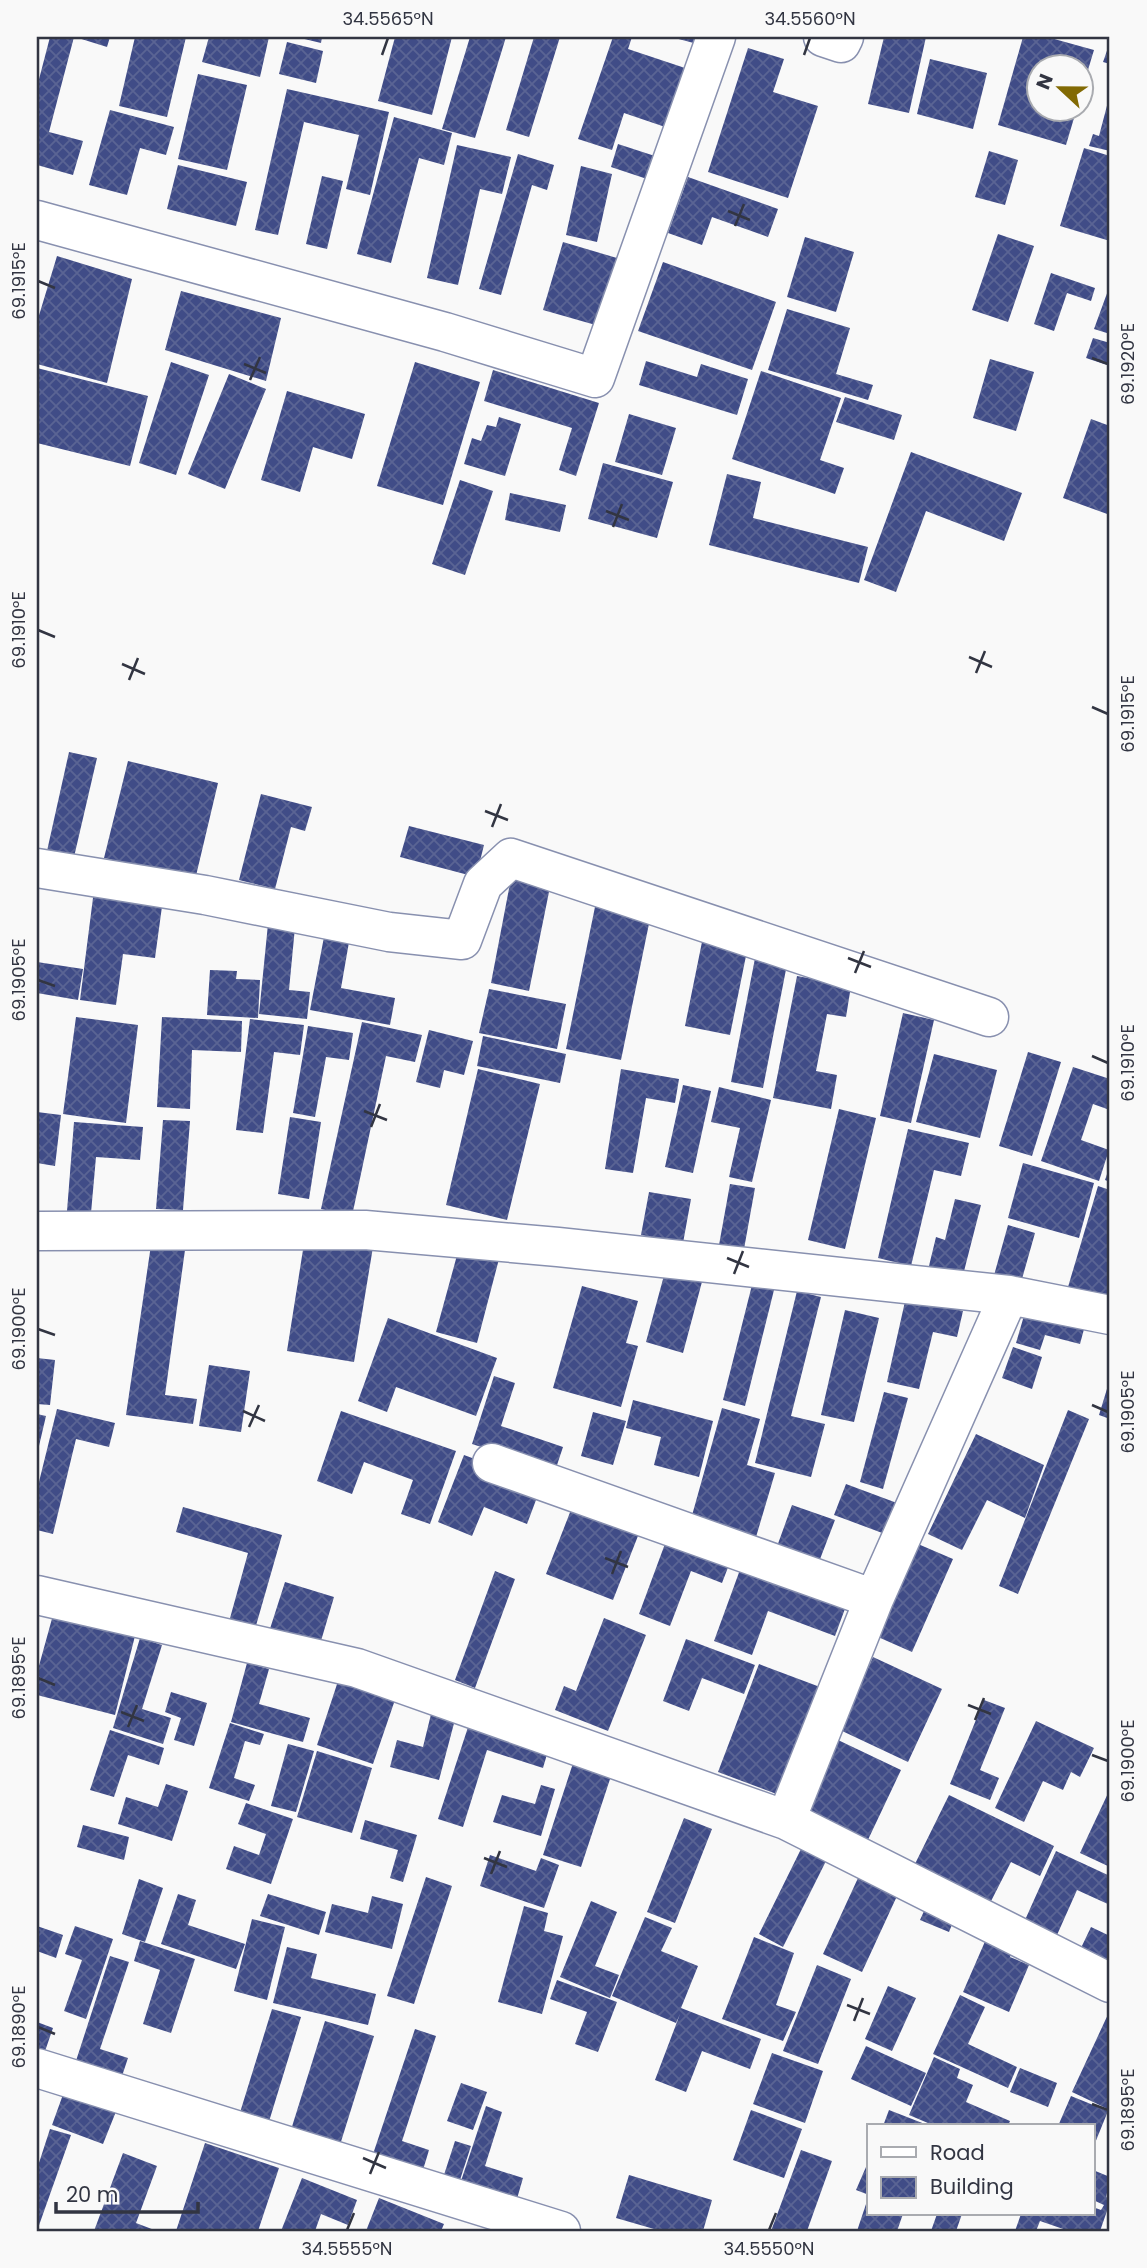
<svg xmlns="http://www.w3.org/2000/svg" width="1147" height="2268" viewBox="0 0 1147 2268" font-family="Poppins,sans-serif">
<defs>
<pattern id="building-cross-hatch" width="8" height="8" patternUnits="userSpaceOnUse" patternTransform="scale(1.75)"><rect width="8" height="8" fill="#404c87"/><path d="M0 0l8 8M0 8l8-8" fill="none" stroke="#5a6494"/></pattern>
</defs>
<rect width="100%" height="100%" fill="#f9f9f9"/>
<path fill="url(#building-cross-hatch)" d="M50 37H74L49 132 83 141 73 175 37 165V87Z
M75 37H110L107 47Z
M135 37H186L167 117 119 106Z
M209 37H269L260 77 202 62Z
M296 37H322L321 43Z
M395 37H452L432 115 378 101Z
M470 37H506L475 138 442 129Z
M534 37H560L529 137 506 130Z
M613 37H632L628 49 694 71 674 130 624 113 612 150 578 139Z
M671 37H707L705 46Z
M884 37H926L909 113 868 104Z
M1023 37H1047L1094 50 1081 93 1080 66H1038V108H1077L1066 145 998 125Z
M287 42 323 51 316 83 279 74Z
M1110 42V64L1103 62Z
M748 48 784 59 773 92 818 106 788 198 708 172Z
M930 59 987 73 973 129 917 114Z
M198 74 247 85 227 170 178 159Z
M287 89 389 112 370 195 346 189 359 135 304 122 278 235 255 230Z
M1109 98H1110V151L1089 146 1093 134 1099 136Z
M110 110 174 127 166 155 140 148 127 195 89 185Z
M394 117 452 133 444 165 419 158 391 263 357 254Z
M618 144 661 158 653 181 611 167Z
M457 145 511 157 502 194 480 189 458 285 427 278Z
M1084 148 1110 156V241L1060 226Z
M989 151 1018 160 1005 205 975 197Z
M518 154 554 165 547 190 532 185 501 295 479 289Z
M178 165 247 182 236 226 167 209Z
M581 166 612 174 597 242 566 235Z
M322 176 343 181 327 249 306 244Z
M688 177 778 209 768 237 712 217 702 245 668 233Z
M998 234 1034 246 1008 322 972 310Z
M805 237 854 252 836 312 787 297Z
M563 242 627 261 606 328 543 310Z
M57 256 132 279 107 383 37 364V322Z
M663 262 776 302 752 370 638 331Z
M1051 273 1095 288 1091 301 1067 293 1054 331 1034 324Z
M1110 285V334L1094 329Z
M181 291 281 318 266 381 165 350Z
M787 309 850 328 836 374 873 385 868 400 768 370Z
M1093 338 1110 343V366L1086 358Z
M990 359 1034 372 1016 431 973 418Z
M646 361 697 377 701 364 748 379 737 415 639 385Z
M171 362 209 375 176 475 139 463Z
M415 362 480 382 443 505 377 486Z
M37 368 148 396 130 466 37 443Z
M493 370 599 403 576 476 559 470 572 428 484 401Z
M761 371 841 398 820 460 844 468 835 494 732 459Z
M229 374 266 389 225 489 188 474Z
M287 391 365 414 352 459 313 447 300 492 261 480Z
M845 397 902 415 894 440 836 422Z
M629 414 676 428 662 475 615 462Z
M499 417 521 424 505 476 464 464 472 438 481 441 487 425 496 427Z
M1091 419 1110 426V515L1063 498Z
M911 452 1022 493 1004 541 926 511 896 592 864 580Z
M603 463 673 482 657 538 588 519Z
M727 474 761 482 753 518 868 547 859 583 709 545Z
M460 480 493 491 465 575 432 564Z
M510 493 566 505 560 532 505 520Z
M69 752 97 758 74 857 47 851Z
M128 761 218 783 195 880 104 858Z
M261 794 312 807 305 831 291 827 275 889 239 880Z
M409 826 484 845 476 877 400 857Z
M512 873 551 882 529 991 491 983Z
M94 890 163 899 155 958 123 954 116 1005 80 1000Z
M596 902 651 914 621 1060 566 1049Z
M268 924 295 927 289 990 310 992 307 1019 259 1014Z
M324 937 349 942 341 988 395 998 390 1025 310 1010Z
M703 937 748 946 730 1035 685 1026Z
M757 948 789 954 763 1088 731 1082Z
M37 962 83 969 78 1000 37 993Z
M210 970 237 971 236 979 260 980 258 1018 207 1015Z
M797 976 851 986 846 1017 827 1014 816 1071 837 1075 831 1109 773 1098Z
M489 989 566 1004 557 1049 479 1033Z
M903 1013 934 1020 911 1123 880 1116Z
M76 1017 138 1025 126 1123 63 1114Z
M162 1017 242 1021 241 1052 192 1050 190 1109 157 1107Z
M250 1019 304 1025 300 1055 274 1052 263 1133 236 1130Z
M362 1022 422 1035 415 1062 386 1056 352 1216 321 1209Z
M308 1026 353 1033 349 1060 326 1057 315 1117 293 1113Z
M429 1030 473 1041 464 1075 444 1070 440 1088 416 1082Z
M483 1036 566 1054 560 1083 477 1066Z
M1028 1052 1061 1062 1032 1156 999 1146Z
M934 1054 997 1070 980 1138 916 1122Z
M1073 1067 1110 1079 1107 1109 1093 1104 1081 1140 1109 1150 1099 1181 1041 1161Z
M478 1069 540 1084 507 1220 446 1205Z
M621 1069 679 1079 675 1103 646 1098 633 1173 605 1169Z
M683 1085 711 1091 693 1173 665 1167Z
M719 1087 771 1100 752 1182 729 1177 740 1128 711 1122Z
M839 1109 876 1118 845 1249 808 1240Z
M37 1112 61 1115 55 1166 37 1163Z
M290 1117 321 1122 309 1199 278 1194Z
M163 1120 190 1121 183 1210 156 1209Z
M74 1122 143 1127 140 1160 96 1157 91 1213 67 1211Z
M908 1129 969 1143 961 1176 934 1170 911 1266 878 1258Z
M1023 1163 1094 1183 1079 1238 1008 1218Z
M1110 1165V1182L1105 1180Z
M730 1184 755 1188 744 1249 719 1245Z
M1098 1186 1110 1190V1300L1068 1287Z
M649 1192 691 1199 683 1243 641 1235Z
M955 1199 981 1205 962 1279 928 1270 936 1237 945 1240Z
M1008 1225 1035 1233 1020 1286 993 1279Z
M305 1237 373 1247 354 1362 287 1351Z
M151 1245 185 1250 165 1395 197 1399 193 1424 126 1415Z
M459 1248 499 1259 477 1343 436 1332Z
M666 1268 703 1278 683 1353 646 1342Z
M752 1285 774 1290 745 1406 723 1400Z
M582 1286 638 1301 626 1343 638 1346 621 1407 553 1388Z
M797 1291 821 1297 791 1416 825 1424 811 1477 755 1463Z
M906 1297 963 1311 957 1337 933 1332 919 1389 887 1382Z
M1028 1302 1087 1318 1080 1344 1045 1335 1040 1350 1016 1343Z
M845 1310 879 1318 854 1422 821 1415Z
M388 1318 497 1358 476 1416 396 1387 387 1412 358 1401Z
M1013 1347 1042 1357 1032 1389 1002 1378Z
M37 1358 55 1360 50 1405 37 1404Z
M209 1365 250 1371 241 1432 199 1426Z
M494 1376 515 1383 501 1426 563 1447 555 1471 472 1444Z
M1110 1379V1419L1099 1415Z
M884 1392 908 1398 883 1489 860 1482Z
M633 1400 713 1421 699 1477 654 1465 661 1437 626 1428Z
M722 1408 760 1419 747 1465 775 1473 756 1537 691 1519Z
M57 1409 115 1423 109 1447 76 1439 53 1534 37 1530V1490Z
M1068 1410 1089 1419 1018 1594 999 1586Z
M341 1411 456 1451 430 1524 401 1514 413 1480 364 1462 352 1494 317 1481Z
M593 1412 626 1421 613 1465 581 1456Z
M37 1414 46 1416 39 1446 37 1445Z
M976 1434 1044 1465 1025 1518 987 1500 962 1550 928 1534Z
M464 1455 542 1484 527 1524 484 1507 472 1536 438 1522Z
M846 1484 905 1506 893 1537 834 1515Z
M576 1497 643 1523 613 1600 546 1574Z
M792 1505 835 1520 817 1567 775 1552Z
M183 1507 282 1535 253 1636 227 1629 248 1553 176 1532Z
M669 1533 732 1557 722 1583 691 1571 670 1626 639 1614Z
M918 1544 953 1559 912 1652 878 1637Z
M741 1567 846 1606 835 1636 768 1611 752 1655 714 1641Z
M495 1571 515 1579 475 1688 455 1680Z
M285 1582 334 1597 318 1651 268 1635Z
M53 1615 135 1636 115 1715 37 1695V1673Z
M604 1618 646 1635 608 1731 555 1710 564 1686 576 1691Z
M140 1638 162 1645 142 1709 171 1718 163 1744 113 1728Z
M686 1639 755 1665 744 1694 702 1678 689 1711 663 1701Z
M873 1657 942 1689 908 1762 840 1730Z
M247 1663 269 1669 259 1704 310 1718 303 1742 231 1722Z
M759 1664 828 1690 787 1798 718 1772Z
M340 1675 397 1694 373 1764 317 1745Z
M171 1692 207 1703 194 1746 174 1740 181 1718 165 1712Z
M984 1700 1005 1708 980 1770 999 1778 990 1800 950 1784Z
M433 1706 457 1712 439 1780 390 1767 397 1740 423 1747Z
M471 1718 550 1744 543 1768 487 1750 463 1827 438 1819Z
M1036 1721 1094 1748 1080 1777 1071 1772 1063 1790 1043 1781 1024 1822 995 1808Z
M230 1723 264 1734 260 1745 245 1741 234 1778 255 1785 249 1801 209 1788Z
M110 1730 164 1748 159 1765 128 1755 114 1797 90 1790Z
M838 1740 901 1770 866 1844 803 1815Z
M288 1744 314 1751 296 1812 271 1806Z
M317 1751 372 1768 352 1833 297 1817Z
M576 1754 614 1767 581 1867 543 1855Z
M166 1784 188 1791 172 1841 118 1824 126 1797 158 1807Z
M541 1785 555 1789 541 1836 493 1822 502 1795 535 1804Z
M1110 1789V1867L1080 1853Z
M949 1795 1054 1846 1040 1876 1011 1862 988 1907 912 1870Z
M246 1803 293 1819 271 1884 226 1869 234 1846 259 1855 266 1834 238 1824Z
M684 1818 712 1829 675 1923 647 1912Z
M365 1820 417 1835 403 1882 390 1878 398 1850 360 1839Z
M83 1825 129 1837 124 1860 77 1847Z
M801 1849 826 1861 783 1947 759 1934Z
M1056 1851 1110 1876V1905L1077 1890 1057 1935 1025 1920Z
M490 1855 536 1871 541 1858 559 1865 544 1908 480 1886Z
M864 1865 903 1883 862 1972 823 1954Z
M426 1877 452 1886 414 2004 387 1996Z
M139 1879 163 1888 145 1942 122 1934Z
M178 1894 196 1900 188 1925 245 1944 236 1969 161 1944Z
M268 1894 326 1912 319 1935 260 1916Z
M372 1896 403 1904 392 1949 325 1932 332 1904 368 1913Z
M929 1900 957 1912 949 1932 920 1920Z
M591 1901 617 1912 595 1966 619 1975 610 1998 560 1977Z
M524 1906 548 1913 544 1931 563 1936 542 2014 498 2002Z
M645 1917 672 1928 661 1951 698 1966 681 2008 761 2039 750 2069 702 2051 686 2092 655 2080 680 2014 676 2023 612 1996Z
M252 1919 285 1927 267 2000 234 1991Z
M37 1926 63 1935 56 1958 37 1951Z
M75 1926 113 1939 86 2019 64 2011 82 1960 65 1954Z
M1091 1927 1110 1936V1964L1080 1950Z
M990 1930 1016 1942 1010 1957 1029 1965 1009 2012 963 1992Z
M754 1937 794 1953 776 2005 796 2012 783 2041 722 2019Z
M140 1941 195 1959 171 2033 143 2024 160 1970 134 1961Z
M287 1947 317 1954 311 1978 376 1994 368 2025 273 2003Z
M110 1956 129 1962 100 2049 128 2058 120 2082 74 2067Z
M817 1965 851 1979 818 2064 783 2051Z
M557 1980 617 2002 598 2052 575 2044 587 2012 550 1999Z
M888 1986 916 1998 892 2051 865 2039Z
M960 1995 985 2007 968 2044 1017 2067 1008 2088 933 2054Z
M272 2009 301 2017 267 2128 238 2119Z
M1110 2010V2110L1072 2092Z
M325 2021 374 2036 339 2148 290 2133Z
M37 2022 53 2028 43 2057 37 2055Z
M415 2029 436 2036 402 2141 429 2150 420 2180 370 2163Z
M866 2046 926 2073 911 2106 851 2079Z
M772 2053 823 2071 805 2123 753 2104Z
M934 2057 960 2069 957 2078 973 2085 966 2102 1010 2121 1008 2126H935L909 2115Z
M1020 2068 1057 2083 1048 2107 1010 2092Z
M461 2083 487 2092 473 2130 447 2121Z
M65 2089 117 2109 103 2144 52 2125Z
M1071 2096 1108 2111 1093 2148V2126H1058Z
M486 2106 502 2112 485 2166 523 2178 514 2209 458 2190Z
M751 2110 802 2129 784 2178 733 2160Z
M889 2110 930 2126H883Z
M50 2129 71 2135 37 2231V2169Z
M455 2141 471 2146 458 2186 442 2181Z
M205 2143 279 2168 258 2231H176Z
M801 2150 832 2161 807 2231H771Z
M123 2153 157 2166 136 2223 157 2231H94Z
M869 2160V2195L856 2190Z
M1093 2170 1110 2177 1106 2198 1110 2191V2213L1107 2211 1100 2231H1069L1040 2221 1036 2231H1015L1021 2214H1093V2207L1101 2210 1104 2205 1093 2200Z
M629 2175 712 2200 703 2231H661L616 2218Z
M302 2178 357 2200 348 2225 321 2214 315 2231H281Z
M379 2198 444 2224 441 2231H366Z
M868 2198 869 2214H903L897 2231H857Z
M937 2214H962L956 2231H931Z"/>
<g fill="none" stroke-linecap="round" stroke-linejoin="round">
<defs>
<path id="street" d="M823 37 841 43 844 37
M37 220 445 332 595 378 716 37
M37 868 205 895 389 932 462 940 483 884 511 858 989 1017
M37 1231 365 1230 558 1247 1009 1295 1110 1315
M492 1463 874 1599
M37 1595 357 1668 786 1820 1110 1983
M786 1820 874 1599 1009 1295
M37 2068 561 2231"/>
</defs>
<use href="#street" stroke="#8890af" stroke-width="41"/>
<use href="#street" stroke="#fff" stroke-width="38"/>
</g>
<path fill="none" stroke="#323542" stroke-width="2.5" d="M382 55 388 38M804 55 810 38M728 211 750 220M735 226 744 204M38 281 55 288M1092 358 1108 364M244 364 266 373M250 380 260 357M606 511 629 520M613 527 622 504M38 630 55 637M969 657 992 667M122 664 145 674M976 673 985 651M129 680 138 658M1092 707 1108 714M485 811 508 820M492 827 501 804M848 958 871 967M855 973 864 951M38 980 55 986M1092 1056 1108 1063M364 1111 387 1120M371 1127 380 1104M727 1258 749 1267M734 1274 743 1251M38 1329 55 1335M1092 1405 1108 1412M243 1411 265 1421M249 1427 259 1405M605 1558 628 1567M612 1574 621 1551M38 1678 55 1685M968 1705 991 1714M121 1712 144 1721M975 1720 984 1698M128 1727 137 1705M1092 1755 1108 1761M484 1858 507 1867M491 1874 500 1851M847 2005 870 2014M854 2021 863 1998M38 2027 55 2034M1092 2104 1108 2110M363 2158 386 2168M370 2174 379 2152M347 2230 354 2213M769 2230 776 2213"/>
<rect width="1147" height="2268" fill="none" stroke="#f9f9f9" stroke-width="77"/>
<rect x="867" y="2124" width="228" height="91" fill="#f9f9f9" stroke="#a9abb0" stroke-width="2"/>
<rect x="881" y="2147" width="35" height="10" fill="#ffffff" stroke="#a9abb0" stroke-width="2"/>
<text x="930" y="2160" font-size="21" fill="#323542">Road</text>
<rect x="881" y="2177" width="35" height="21" fill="url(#building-cross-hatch)" stroke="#a9abb0" stroke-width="2"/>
<text x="930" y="2194" font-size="21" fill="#323542">Building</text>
<g transform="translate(1060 88) rotate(292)"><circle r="33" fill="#f9f9f9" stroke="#a9abb0" stroke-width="2"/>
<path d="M0-5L12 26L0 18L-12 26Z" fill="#826a04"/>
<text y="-10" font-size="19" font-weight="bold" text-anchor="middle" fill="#323542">N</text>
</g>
<path d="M56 2202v10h142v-10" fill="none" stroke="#323542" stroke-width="3.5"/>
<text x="66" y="2202" font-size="21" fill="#323542" stroke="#f9f9f9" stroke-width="5" paint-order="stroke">20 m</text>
<rect x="38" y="38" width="1070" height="2192" fill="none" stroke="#323542" stroke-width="2.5"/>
<g font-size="18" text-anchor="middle" fill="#323542">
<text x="388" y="25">34.5565°N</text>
<text x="810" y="25">34.5560°N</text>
<text transform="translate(19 281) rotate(-90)" y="6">69.1915°E</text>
<text transform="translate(1128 364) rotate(-90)" y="6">69.1920°E</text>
<text transform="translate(19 630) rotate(-90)" y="6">69.1910°E</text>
<text transform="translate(1128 714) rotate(-90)" y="6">69.1915°E</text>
<text transform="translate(19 980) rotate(-90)" y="6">69.1905°E</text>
<text transform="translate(1128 1063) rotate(-90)" y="6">69.1910°E</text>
<text transform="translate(19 1329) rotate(-90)" y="6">69.1900°E</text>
<text transform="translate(1128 1412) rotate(-90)" y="6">69.1905°E</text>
<text transform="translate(19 1678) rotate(-90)" y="6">69.1895°E</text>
<text transform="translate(1128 1761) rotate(-90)" y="6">69.1900°E</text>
<text transform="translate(19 2027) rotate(-90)" y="6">69.1890°E</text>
<text transform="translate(1128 2110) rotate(-90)" y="6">69.1895°E</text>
<text x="347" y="2255">34.5555°N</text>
<text x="769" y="2255">34.5550°N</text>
</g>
</svg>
